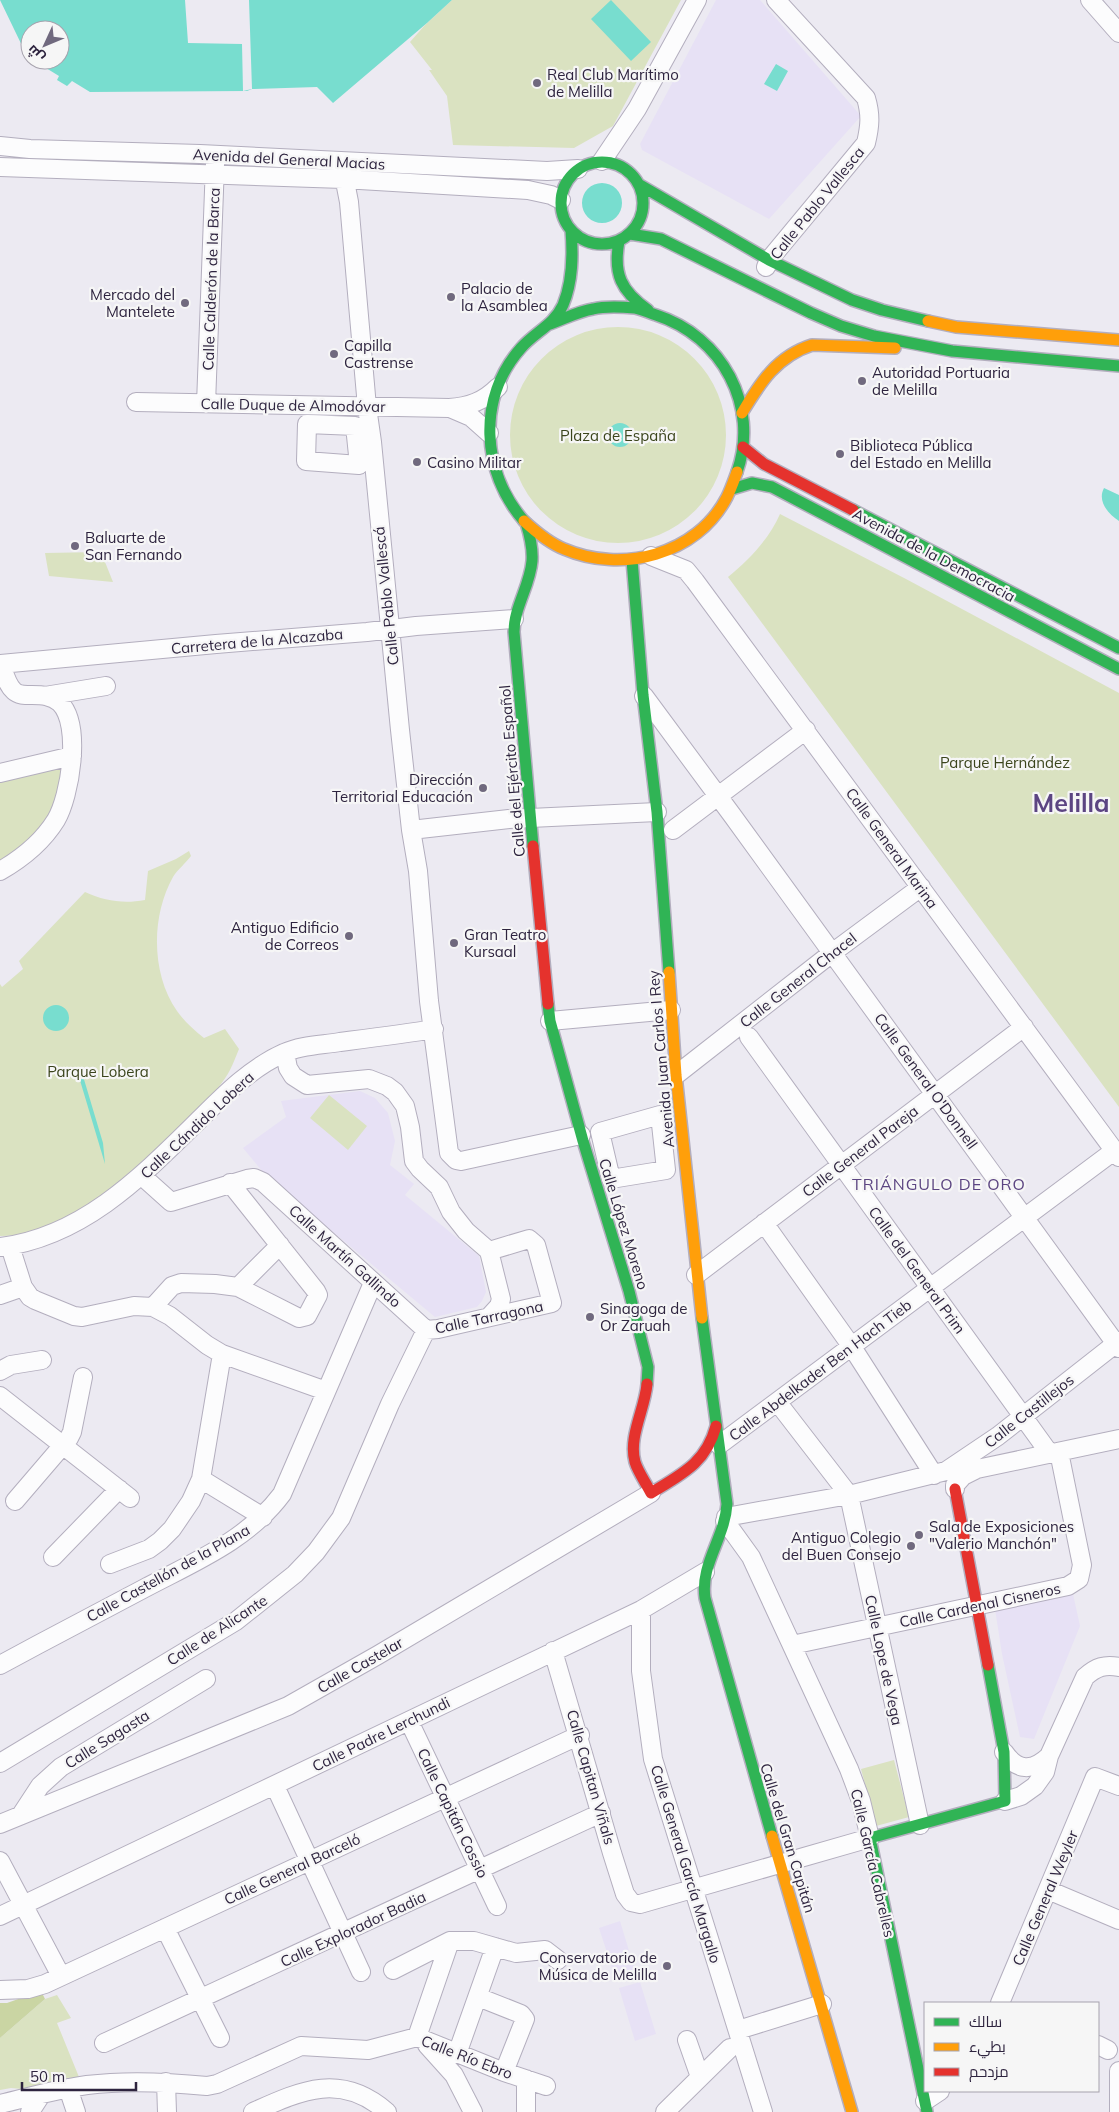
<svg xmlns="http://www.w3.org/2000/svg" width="1119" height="2112" viewBox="0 0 1119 2112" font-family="Mulish,Cairo,sans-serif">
<rect width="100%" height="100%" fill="#eceaf2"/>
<path fill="#e7e1f5" d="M716 0H760L861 116 769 219 642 150 640 144Z
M360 1091 375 1098 388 1113 395 1141 390 1165 414 1184 405 1195 479 1256 486 1292 482 1301 477 1307 435 1317 267 1177 243 1148 286 1117 281 1101Z
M1073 1594 1080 1626 1034 1739 1020 1737 1002 1654 995 1609Z
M620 1921 636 1974 616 1980 599 1928Z
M640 1982 656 2034 635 2041 619 1988Z"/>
<path fill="#dae2c1" d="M452 0H681L613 126 574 148 453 145 447 96 429 70H432L410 42 425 25Z
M510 435a108 108 0 1 1 216 0a108 108 0 1 1-216 0Z
M780 514 906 579 1119 693V1107L728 577C749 560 769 539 780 514Z
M101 552 113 582 49 576 45 553Z
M72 756 60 811 0 871V773Z
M189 851 191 856C186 863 178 869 173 877 151 916 151 974 177 1011 184 1021 194 1030 204 1038L225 1029 239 1049C236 1056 233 1064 230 1070 219 1091 194 1114 177 1131 131 1174 66 1237 0 1236V984L2 987 23 969 19 961 85 892C105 901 123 904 145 900L148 871 176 859Z
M329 1095 367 1126 348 1150 310 1118Z
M894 1760 909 1817 876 1826 861 1769Z
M57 1995 71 2018 57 2023 79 2077 22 2089 11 2088 0 2090V2038L45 1999Z"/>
<path fill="#cad5a3" d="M41 1991 45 1999 0 2038V2003H7Z"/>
<path fill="#78ddcf" d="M0 0H452L427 23 333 103 317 87 252 89 247 91 90 92 72 81 67 86 57 80 59 76 33 60H60V30H30V58L27 56Z
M611 0 651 42 631 61 591 19Z
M776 64 788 71 777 91 764 84Z
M582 203a20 20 0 1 1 40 0a20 20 0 1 1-40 0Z
M608 435a12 12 0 1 1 24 0a12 12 0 1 1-24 0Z
M1104 488 1119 495V521C1108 514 1097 501 1104 488Z
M43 1018a13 13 0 1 1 26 0a13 13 0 1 1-26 0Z
M83 1076 103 1143 105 1164 79 1077Z"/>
<path fill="#eceaf2" d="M185 0H249L252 89 243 91 242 44 188 43Z"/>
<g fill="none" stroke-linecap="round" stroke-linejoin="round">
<defs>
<path id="street" d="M1090 0 1119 33
M0 146 30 149 200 154 547 171 578 169
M341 161 349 202 367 407 372 442 400 730 411 830 418 871 429 1001 449 1153 456 1160 461 1161 581 1135
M602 161 637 109 697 0
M0 167 343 179 528 190 551 195 561 200
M766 267 769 260 866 143C870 126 871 115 866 98L776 0
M136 402 449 408C469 407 484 401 498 387
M206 404 215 164
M450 408 471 417 489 433
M307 424 355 426 359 465 306 461Z
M651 556 686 570 695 581 1119 1157
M0 664 216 644 367 632 416 626 514 619
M45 696 106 686
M644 696 732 815 1119 1348
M0 773 72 756
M411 830 509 819 657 812
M673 830 806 730
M0 871C21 859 43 841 56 820 70 796 82 725 60 703 45 689 23 700 14 691 7 685 4 672 1 664
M550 1021 671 1010
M749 1037 1050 1454
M285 1053 288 1068 293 1076 307 1085 369 1079 387 1086 395 1092 405 1106 410 1127 414 1161 420 1169 439 1187 451 1212 466 1231 489 1251 501 1299 499 1306 489 1317
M676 1075 832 953 921 887
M660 1115 666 1170 611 1179 600 1132Z
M142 1176 171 1202 247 1179 254 1178 263 1182 426 1330
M764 1223 852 1347 934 1475
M10 1246 23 1287 30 1297 35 1300 74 1316 82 1317 134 1306 153 1307 170 1316 207 1345 222 1354 326 1391
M0 1247C84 1237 144 1174 201 1118 225 1094 252 1067 284 1053 301 1045 322 1045 340 1042 371 1038 403 1034 434 1029
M696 1275 1024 1027
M238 1287 280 1245
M0 1295 23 1287
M153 1307 172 1286 181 1283 215 1284 238 1287 299 1318 307 1316 318 1295 316 1291 230 1183
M426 1330 438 1329 552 1303 536 1245 529 1239 489 1251
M0 1371 11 1365 42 1360
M0 1396 130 1498
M778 1403 849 1495 920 1825
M719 1445 1114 1151
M201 1479 263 1517
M955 1489V1485L963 1476 977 1469 1119 1439
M15 1501 69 1438 72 1432 83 1377
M726 1517 849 1495 946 1471 998 1436 1119 1341
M53 1557 119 1489
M110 1564 149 1549 160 1541 172 1529 191 1501 201 1479 222 1354
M641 1610V1671L653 1759 763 2112
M792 1645 1068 1586 1079 1579 1082 1565 1059 1452
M553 1651 612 1853 625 1894 631 1902 640 1904 870 1838 861 1801 849 1769 751 1557 725 1521
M0 1665C48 1639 96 1614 145 1588 194 1562 248 1540 282 1494L373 1283
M409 1721 497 1906
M1004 1752C1017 1771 1032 1772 1049 1756
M0 1763 236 1621 295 1574 316 1552 341 1518 390 1404 426 1330
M275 1786 361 1972
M1005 1801 1021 1796 1035 1786 1045 1772 1049 1756 1085 1677C1096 1667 1105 1664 1119 1667
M21 1815 40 1786 61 1767 206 1679
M0 1824 288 1706 378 1655 651 1493
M0 1861 61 1976
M1048 1890 1119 1920
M0 1916 641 1610 705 1572
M165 1928 220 2038
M393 1970 450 1941H474L516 1953 545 1950 558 1960
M0 1990 28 1989 45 1984 580 1735
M478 1997 521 2014 525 2019 504 2072
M1000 2003 1095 1777 1119 1786
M738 2030 822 2004
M417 2037 450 1941
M687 2040 700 2077
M104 2043 601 1813
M427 2045 454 2075 473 2112
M1098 2045 1108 2050
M457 2054 495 1947
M166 2082 167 2112
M68 2088 76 2112
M925 2101 940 2091
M0 2104C29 2097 58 2089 87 2085 127 2080 167 2082 207 2086L217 2084 301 2046 368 2050 417 2037 504 2072 546 2086
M30 2112 41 2095
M253 2112C302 2090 341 2072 387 2112
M526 2112V2079
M665 2112 730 2048
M1119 2112V2071"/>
<path id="fast" d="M561 203a41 41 0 1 1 82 0a41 41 0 1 1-82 0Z
M640 185 769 260 852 300 882 310 928 321
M630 234 661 239 811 313 841 326 874 336 952 351 1119 366
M619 241C613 274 621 291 648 310
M550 324C564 319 579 311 593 309 605 306 623 307 635 308 642 309 649 313 656 315 722 336 760 406 737 472
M732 489 752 483 772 487 1119 669
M853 510 1119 648
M524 521C481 471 477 398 521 348 536 331 553 326 563 305 573 281 573 255 571 230
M526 523C530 536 533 548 532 561 530 586 514 607 514 632L533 846
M632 560 643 695 657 812 669 972
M548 1004 550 1021 583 1141 629 1291 648 1367 647 1384
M702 1318 727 1504C725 1538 700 1564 705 1598L772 1836
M927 2112 870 1838 1005 1801 1004 1752 988 1665"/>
<path id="slow" d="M928 321 956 327 1119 340
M742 413C760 383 777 356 812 345L895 348
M524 521C536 532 549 543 564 549 622 574 697 555 727 497 731 489 734 480 737 472
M669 972 676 1075 702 1318
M772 1836 852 2112"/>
<path id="jam" d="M743 447 764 464 853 510
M533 846 548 1004
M647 1384C645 1409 628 1437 635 1462 638 1472 646 1483 651 1493 682 1474 706 1463 716 1426
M955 1489 988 1665"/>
</defs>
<use href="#street" stroke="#b3aebe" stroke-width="20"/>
<use href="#fast" stroke="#b3aebe" stroke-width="14"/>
<use href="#slow" stroke="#b3aebe" stroke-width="14"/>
<use href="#jam" stroke="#b3aebe" stroke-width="14"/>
<use href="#street" stroke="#fcfcfd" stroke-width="18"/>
<use href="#fast" stroke="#30b455" stroke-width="11"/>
<use href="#slow" stroke="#ff9f0a" stroke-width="11"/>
<use href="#jam" stroke="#e5322d" stroke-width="11"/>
</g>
<g fill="#70697e" stroke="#f6f6f6" stroke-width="2">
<circle cx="537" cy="83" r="5"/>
<circle cx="451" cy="297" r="5"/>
<circle cx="185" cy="303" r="5"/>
<circle cx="334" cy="354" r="5"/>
<circle cx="862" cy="381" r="5"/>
<circle cx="840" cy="454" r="5"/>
<circle cx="417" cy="462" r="5"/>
<circle cx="75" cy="546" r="5"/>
<circle cx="483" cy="788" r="5"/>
<circle cx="349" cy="936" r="5"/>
<circle cx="454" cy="943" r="5"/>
<circle cx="590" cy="1317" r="5"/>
<circle cx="919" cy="1535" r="5"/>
<circle cx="911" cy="1546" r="5"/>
<circle cx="667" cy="1966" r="5"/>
</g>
<g text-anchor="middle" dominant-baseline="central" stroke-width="4.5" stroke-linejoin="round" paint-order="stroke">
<g font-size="15" fill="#2e243f" stroke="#f6f6f6" text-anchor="start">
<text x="547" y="74">Real Club Marítimo<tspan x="547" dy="17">de Melilla</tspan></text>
<text x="461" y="288">Palacio de<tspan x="461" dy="17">la Asamblea</tspan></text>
<text x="175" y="294" text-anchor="end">Mercado del<tspan x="175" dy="17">Mantelete</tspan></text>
<text x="344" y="345">Capilla<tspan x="344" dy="17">Castrense</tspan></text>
<text x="872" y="372">Autoridad Portuaria<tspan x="872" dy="17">de Melilla</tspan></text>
<text x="850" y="445">Biblioteca Pública<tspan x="850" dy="17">del Estado en Melilla</tspan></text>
<text x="427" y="462">Casino Militar</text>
<text x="85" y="537">Baluarte de<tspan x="85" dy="17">San Fernando</tspan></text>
<text x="473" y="779" text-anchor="end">Dirección<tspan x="473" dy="17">Territorial Educación</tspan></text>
<text x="339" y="927" text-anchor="end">Antiguo Edificio<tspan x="339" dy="17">de Correos</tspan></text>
<text x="464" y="934">Gran Teatro<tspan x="464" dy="17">Kursaal</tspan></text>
<text x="600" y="1308">Sinagoga de<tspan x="600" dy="17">Or Zaruah</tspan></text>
<text x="929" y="1526">Sala de Exposiciones<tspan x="929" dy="17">"Valerio Manchón"</tspan></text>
<text x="901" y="1537" text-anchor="end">Antiguo Colegio<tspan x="901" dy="17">del Buen Consejo</tspan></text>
<text x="657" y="1957" text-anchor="end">Conservatorio de<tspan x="657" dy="17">Música de Melilla</tspan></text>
</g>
<g font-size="15" fill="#2e243f" stroke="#f6f6f6">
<text transform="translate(289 159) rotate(3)">Avenida del General Macias</text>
<text transform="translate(817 203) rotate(-51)">Calle Pablo Vallesca</text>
<text transform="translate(211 279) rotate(-88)">Calle Calderón de la Barca</text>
<text transform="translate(293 405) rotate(1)">Calle Duque de Almodóvar</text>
<text transform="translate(934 555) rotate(28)">Avenida de la Democracia</text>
<text transform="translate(386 596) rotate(-96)">Calle Pablo Vallescá</text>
<text transform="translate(257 641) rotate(-5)">Carretera de la Alcazaba</text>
<text transform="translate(512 771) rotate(-95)">Calle del Ejército Español</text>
<text transform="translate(892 848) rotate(54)">Calle General Marina</text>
<text transform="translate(798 980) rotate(-38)">Calle General Chacel</text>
<text transform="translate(661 1059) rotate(-95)">Avenida Juan Carlos I Rey</text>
<text transform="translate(926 1081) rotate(54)">Calle General O'Donnell</text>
<text transform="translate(197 1125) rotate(-43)">Calle Cándido Lobera</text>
<text transform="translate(860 1151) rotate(-37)">Calle General Pareja</text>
<text transform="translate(624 1224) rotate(73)">Calle López Moreno</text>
<text transform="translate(345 1256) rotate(42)">Calle Martín Gallindo</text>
<text transform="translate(917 1270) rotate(54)">Calle del General Prim</text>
<text transform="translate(489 1317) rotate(-12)">Calle Tarragona</text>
<text transform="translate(820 1370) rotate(-37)">Calle Abdelkader Ben Hach Tieb</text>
<text transform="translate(1029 1411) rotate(-38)">Calle Castillejos</text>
<text transform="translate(168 1573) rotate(-29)">Calle Castellón de la Plana</text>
<text transform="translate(980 1605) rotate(-12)">Calle Cardenal Cisneros</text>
<text transform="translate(217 1630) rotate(-33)">Calle de Alicante</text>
<text transform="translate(884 1660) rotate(78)">Calle Lope de Vega</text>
<text transform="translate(360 1665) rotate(-30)">Calle Castelar</text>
<text transform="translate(381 1734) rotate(-26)">Calle Padre Lerchundi</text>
<text transform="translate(107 1739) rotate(-32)">Calle Sagasta</text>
<text transform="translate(591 1777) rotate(74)">Calle Capitan Viñals</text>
<text transform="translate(453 1813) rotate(64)">Calle Capitán Cossio</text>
<text transform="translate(788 1838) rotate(73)">Calle del Gran Capitán</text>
<text transform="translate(873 1863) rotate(77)">Calle García Cabrelles</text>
<text transform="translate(686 1864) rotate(73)">Calle General García Margallo</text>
<text transform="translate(292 1869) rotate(-25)">Calle General Barceló</text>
<text transform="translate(1045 1898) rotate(-67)">Calle General Weyler</text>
<text transform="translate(353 1929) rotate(-25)">Calle Explorador Badia</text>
<text transform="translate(467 2057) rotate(21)">Calle Río Ebro</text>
</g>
<g font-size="15" fill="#3b451c" stroke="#f6f6f6">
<text x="618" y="435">Plaza de España</text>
<text x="1005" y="762">Parque Hernández</text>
<text x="98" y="1071">Parque Lobera</text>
</g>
<g font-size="16" letter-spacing="1" fill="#5c4582" stroke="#f6f6f6">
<text x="939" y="1184">TRIÁNGULO DE ORO</text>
</g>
<g font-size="25" font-weight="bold" fill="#5c4582" stroke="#f6f6f6">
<text x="1071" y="802">Melilla</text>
</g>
</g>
<rect x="924" y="2002" width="175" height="90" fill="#f6f6f6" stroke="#a6a2ad"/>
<rect x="934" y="2018" width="25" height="8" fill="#30b455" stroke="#a6a2ad"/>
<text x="969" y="2027" font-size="15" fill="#2e243f">سالك</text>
<rect x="934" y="2043" width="25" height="8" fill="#ff9f0a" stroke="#a6a2ad"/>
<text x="969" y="2052" font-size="15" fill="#2e243f">بطيء</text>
<rect x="934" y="2068" width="25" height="8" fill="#e5322d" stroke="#a6a2ad"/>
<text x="969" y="2077" font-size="15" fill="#2e243f">مزدحم</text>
<g transform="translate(45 45) rotate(226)"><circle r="24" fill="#f6f6f6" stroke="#a6a2ad"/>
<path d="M0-4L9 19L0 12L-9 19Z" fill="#70697e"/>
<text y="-8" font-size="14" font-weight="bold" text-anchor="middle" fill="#2e243f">ش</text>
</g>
<path d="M22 2082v8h114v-8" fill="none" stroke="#2e243f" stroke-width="2.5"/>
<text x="30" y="2082" font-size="15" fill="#2e243f" stroke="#f6f6f6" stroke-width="4" paint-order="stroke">50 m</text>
</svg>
